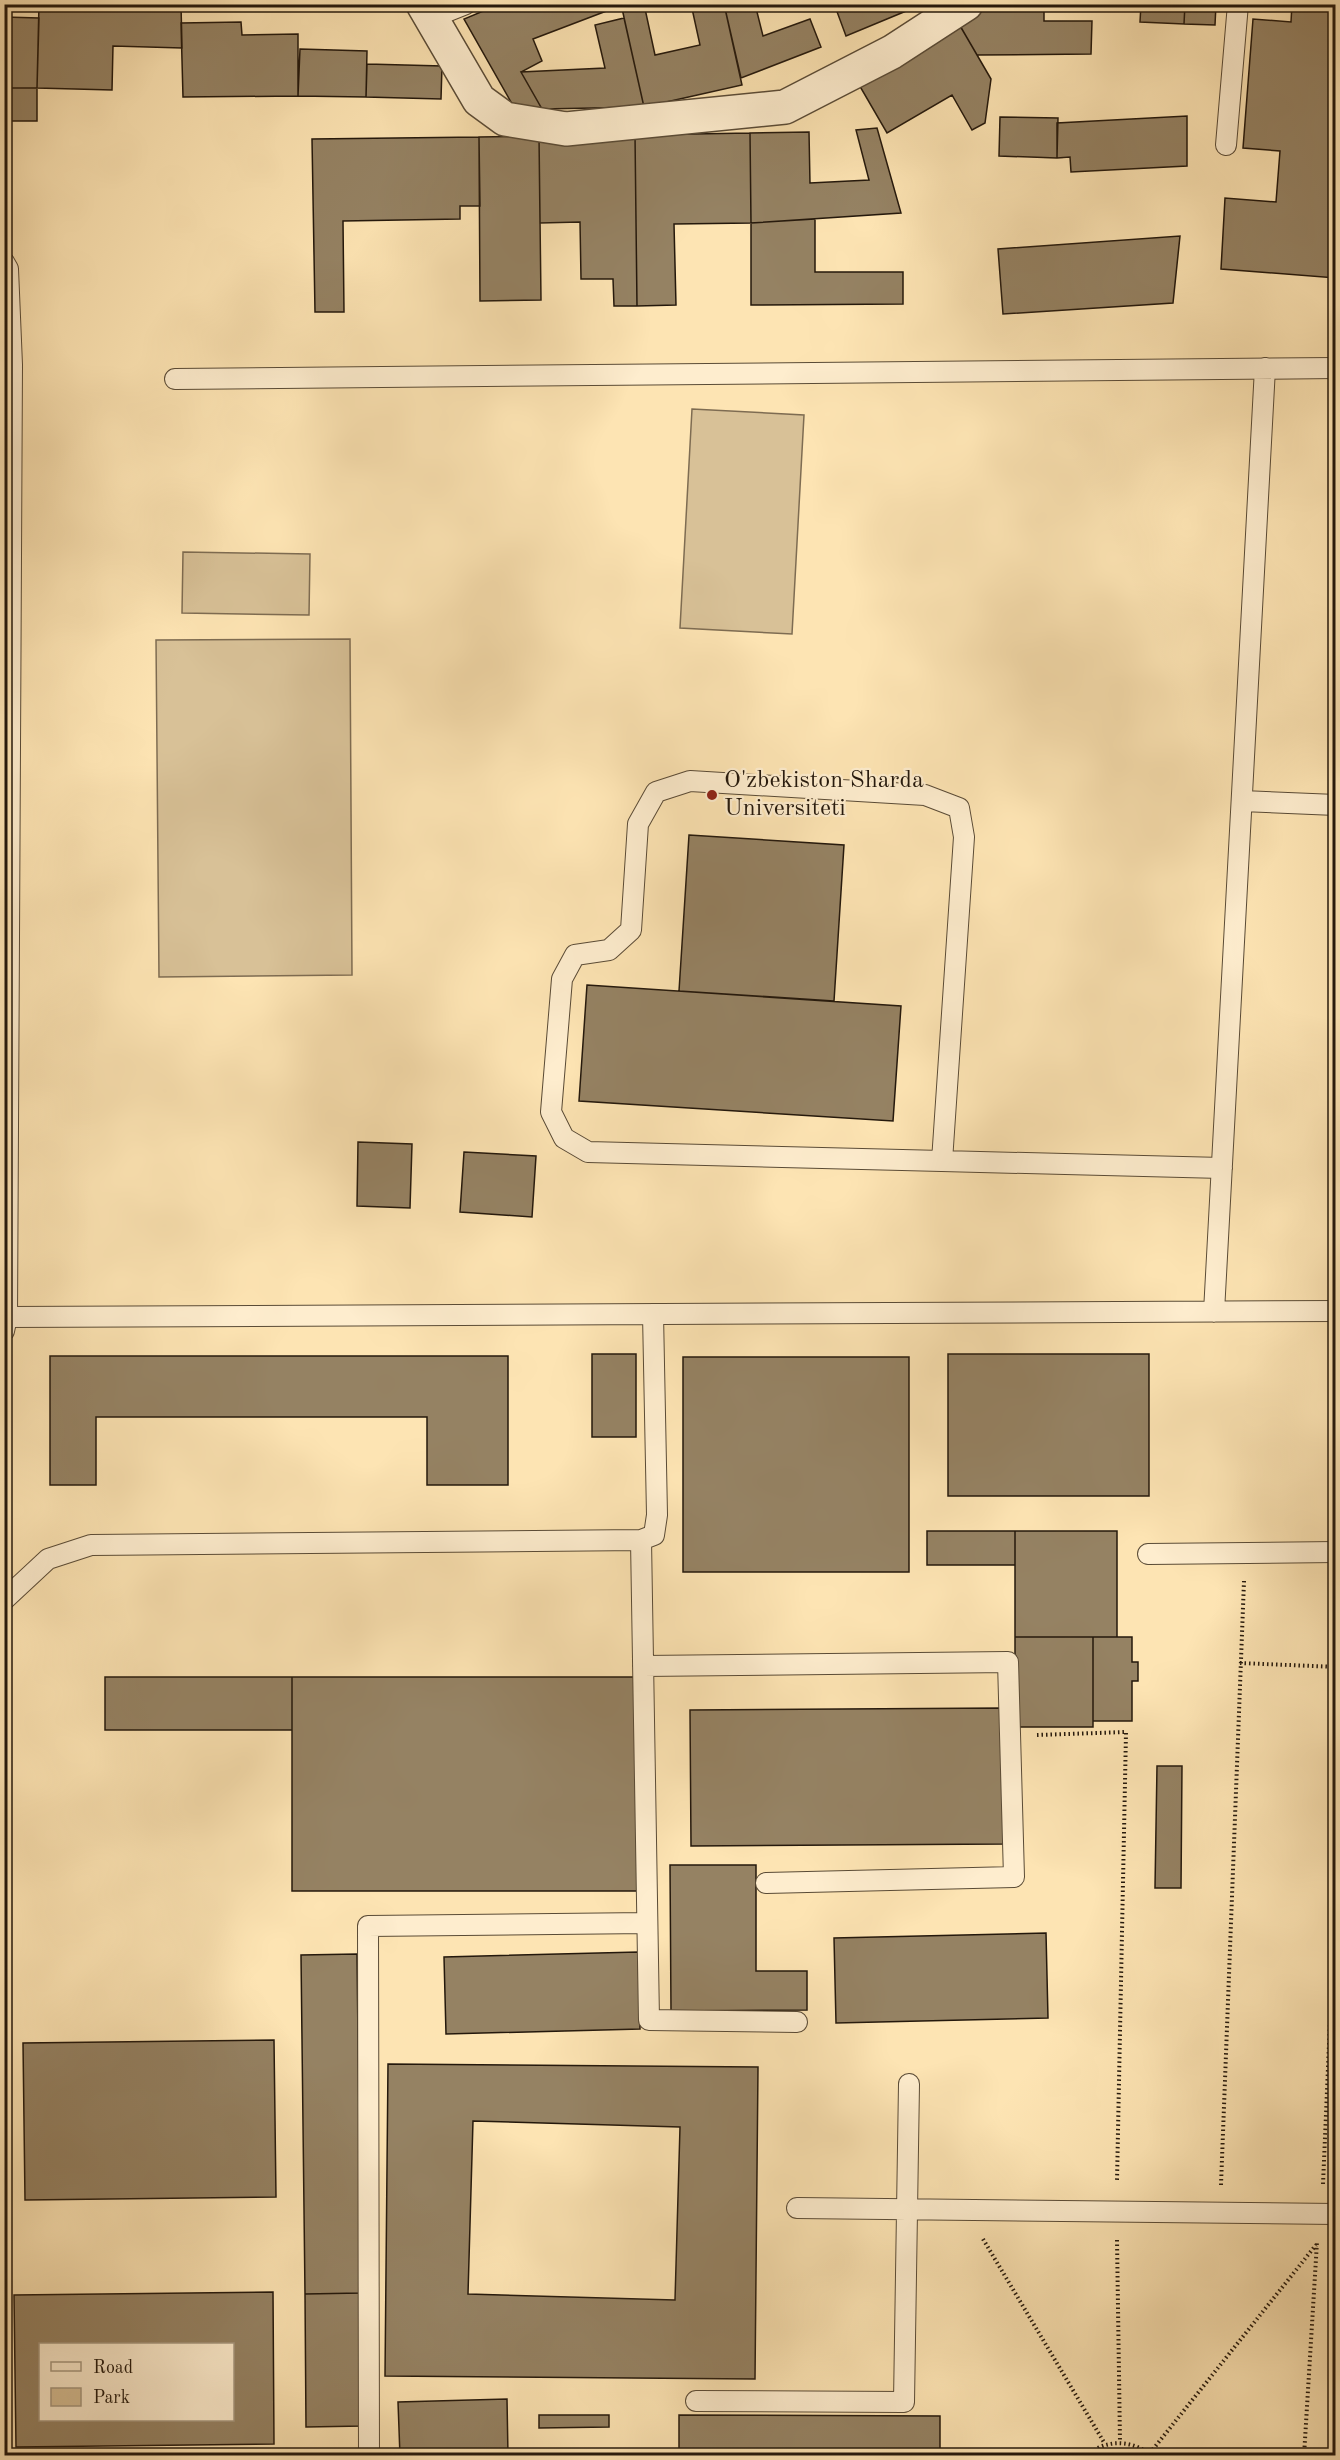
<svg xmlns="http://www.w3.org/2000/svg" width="1340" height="2460" viewBox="0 0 1340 2460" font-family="'Old Standard TT',serif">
<rect width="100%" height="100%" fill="#fde4b3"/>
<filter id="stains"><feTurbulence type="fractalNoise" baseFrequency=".00333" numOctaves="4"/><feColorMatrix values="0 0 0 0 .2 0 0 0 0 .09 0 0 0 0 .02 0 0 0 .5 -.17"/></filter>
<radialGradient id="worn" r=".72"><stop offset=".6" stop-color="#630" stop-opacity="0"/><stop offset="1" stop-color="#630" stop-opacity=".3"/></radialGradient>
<path fill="#d8c197" stroke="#7e6c52" stroke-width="1.5" d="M692 409 804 415 792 634 680 628Z
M183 552 310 554 309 615 182 613Z
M350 639 352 975 159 977 156 640Z"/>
<path fill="#958263" stroke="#24180c" stroke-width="1.5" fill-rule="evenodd" d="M39 4H181L182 48 113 46 112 90 37 88Z
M500 4H616L617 7 533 39 542 61 521 72 542 109H515L464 19Z
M621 4H644L655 55 700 45 691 4H724L742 85 644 107Z
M724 4H755L763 36 810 19 821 47 741 78Z
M847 4H909L911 9 846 36 836 9Z
M992 4H1044V21H1092L1091 54 977 55 959 24Z
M1141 4H1185L1184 24 1140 22Z
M1185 4H1216L1215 25 1184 24Z
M1292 4H1336V278L1221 269 1225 198 1276 202 1280 151 1243 148 1253 19 1291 22Z
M4 17 39 18 37 88H4Z
M624 18 644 107 542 109 521 72 605 68 595 25Z
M241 22 242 35 298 34V96L183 97 181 23Z
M959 24 991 79 985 123 972 130 952 95 887 133 858 83Z
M300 49 367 51 366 97 298 96Z
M367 64 442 66 441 99 366 97Z
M4 88H37V121H4Z
M1187 116V166L1071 172 1070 157 1057 158V123Z
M1000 117 1058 118 1057 158 999 156Z
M877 128 901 213 751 223 750 133 809 132 810 183 869 180 856 130Z
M750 133 751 223 674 224 676 305 637 306 635 135Z
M635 135 637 306H614L613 279H581L580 222 540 223 539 136Z
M539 136 541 300 480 301 479 137Z
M479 137 480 206H460V219L343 221 344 312H315L312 139Z
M815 219V272H903V304L751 305V223Z
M1180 236 1173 303 1003 314 998 249Z
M689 835 844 845 834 1001 679 991Z
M587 985 901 1006 893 1121 579 1101Z
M358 1142 412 1144 410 1208 357 1206Z
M464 1152 536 1156 532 1217 460 1212Z
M592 1354H636V1437H592Z
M948 1354H1149V1496H948Z
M50 1356H508V1485H427V1417H96V1485H50Z
M683 1357H909V1572H683Z
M927 1531H1015V1565H927Z
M1015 1531H1117V1637H1015Z
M1015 1637H1093V1727H1015Z
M1093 1637H1132V1662H1138V1681H1132V1721H1093Z
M105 1677H292V1730H105Z
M292 1677H638V1891H292Z
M1002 1708 1003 1844 691 1846 690 1710Z
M1157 1766H1182L1181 1888H1155Z
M670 1865H756V1971H807V2010L671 2011Z
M1046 1933 1048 2018 836 2023 834 1938Z
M638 1952 640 2029 446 2034 444 1957Z
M357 1954 361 2293 305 2294 301 1955Z
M274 2040 276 2197 25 2200 23 2043Z
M388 2064 758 2067 755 2379 385 2376ZM473 2121 680 2127 675 2300 468 2294Z
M273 2292 274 2444 16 2447 14 2295ZM40 2344H232V2420H40Z
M361 2293 363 2426 306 2427 305 2294Z
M507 2399 508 2456H400L398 2402Z
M539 2415H609V2427L539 2428Z
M679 2415 940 2416V2456H679Z"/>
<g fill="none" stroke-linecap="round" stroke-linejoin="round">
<defs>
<path id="service" d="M431 18 466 4
M1226 145 1238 4
M4 262 8 269 12 365 7 1317
M175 379 1336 368
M690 781 925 795 959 808 964 837 942 1161 588 1152 564 1138 551 1112 562 979 575 955 609 950 631 930 638 824 656 792Z
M1242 801 1336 805
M942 1161 1222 1168
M1214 1312 1265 368
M4 1331 7 1317 1336 1311
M641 1540 649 2020 797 2022
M1148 1554 1336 1552
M4 1600 48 1559 91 1545 641 1540 654 1535 657 1515 653 1314
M643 1666 1008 1662 1014 1877 766 1883
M797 2208 1336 2214
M696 2401 904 2402 909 2084
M369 2456 368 1926 647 1923"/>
<path id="minor" d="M423 4 479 100 505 119 566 129 785 107 892 52 966 4"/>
</defs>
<use href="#service" stroke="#5a4b36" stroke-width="22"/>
<use href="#minor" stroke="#5a4b36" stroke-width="36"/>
<path stroke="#24180c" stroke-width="4" stroke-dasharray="1.5 3" stroke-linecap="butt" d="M1240 1663 1336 1667
M1037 1735 1126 1732 1117 2181
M1323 2184 1336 1882
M1221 2185 1244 1581
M983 2239 1105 2444
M1117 2240 1120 2442
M1150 2453 1316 2245
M1087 2456C1105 2438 1134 2440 1152 2456
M1304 2456 1317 2242"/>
<use href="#service" stroke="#feedce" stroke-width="20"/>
<use href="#minor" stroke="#feedce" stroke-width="33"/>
</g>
<circle fill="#8f2418" stroke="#feedce" stroke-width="2" cx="712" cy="795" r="6"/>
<g text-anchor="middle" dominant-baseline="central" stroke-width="4.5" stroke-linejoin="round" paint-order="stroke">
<g font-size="24" fill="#24180c" stroke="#feedce" text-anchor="start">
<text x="724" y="781">O'zbekiston Sharda<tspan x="724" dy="28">Universiteti</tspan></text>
</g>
</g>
<rect width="1340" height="2460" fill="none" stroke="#fde4b3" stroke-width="24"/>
<rect x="6" y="6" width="1328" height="2448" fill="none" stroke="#24180c" stroke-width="3"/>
<rect x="12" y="12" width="1316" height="2436" fill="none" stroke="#24180c" stroke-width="1.5"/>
<rect x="39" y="2343" width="195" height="78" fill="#feedce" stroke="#a79880" stroke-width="1.5"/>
<rect x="51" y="2362" width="30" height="9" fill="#feedce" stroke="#a79880" stroke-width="1.5"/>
<text x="93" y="2373" font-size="18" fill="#24180c">Road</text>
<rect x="51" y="2388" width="30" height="18" fill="#d8c197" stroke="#a79880" stroke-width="1.5"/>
<text x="93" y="2403" font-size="18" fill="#24180c">Park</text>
<rect width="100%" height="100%" filter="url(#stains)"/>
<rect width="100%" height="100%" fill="url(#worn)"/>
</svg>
